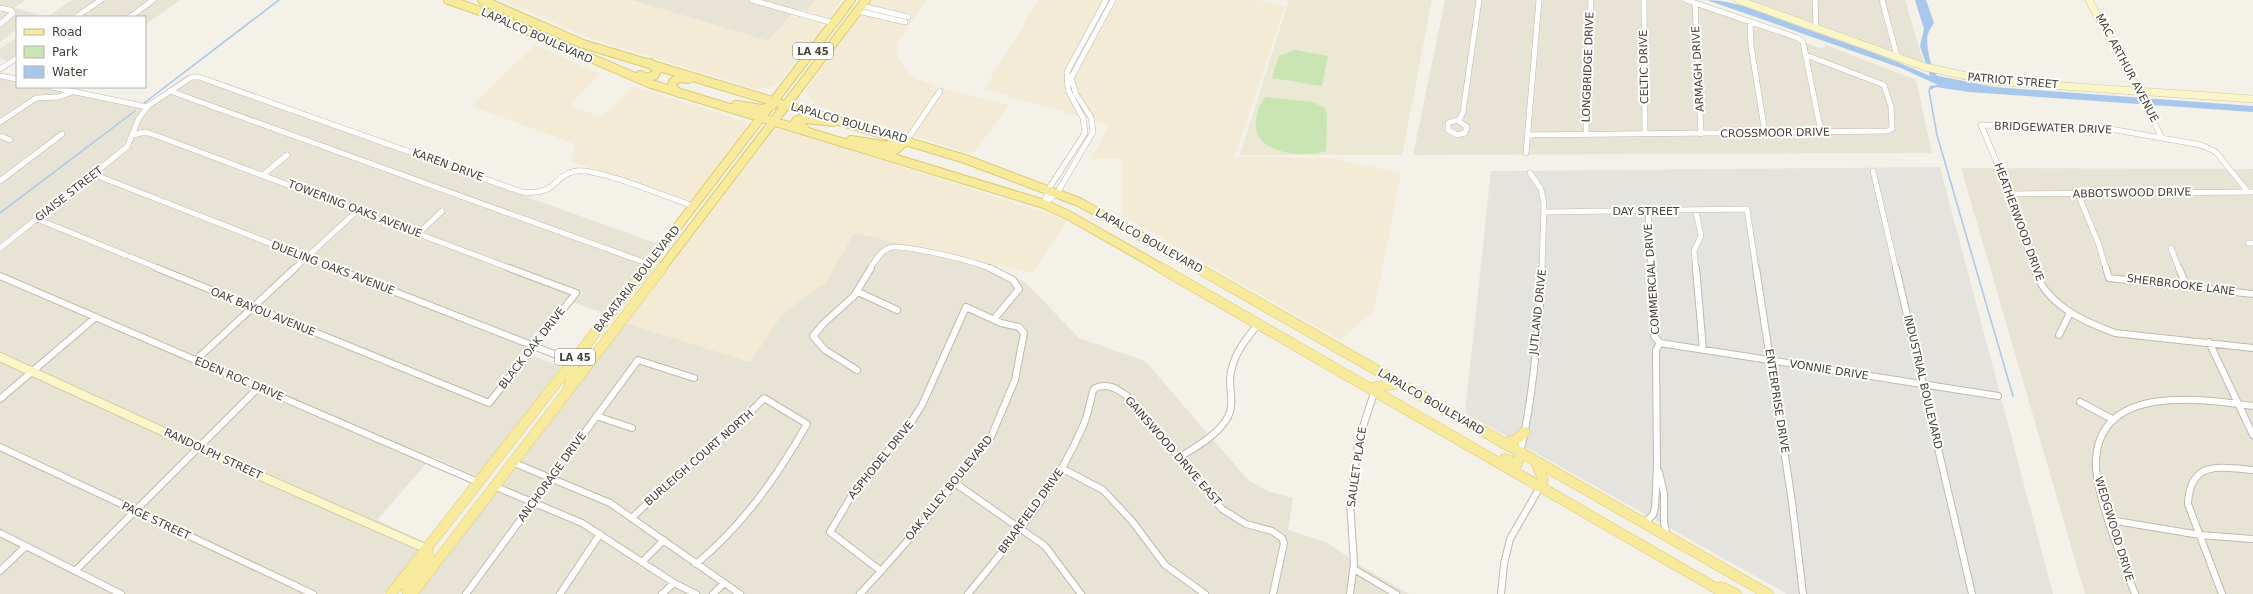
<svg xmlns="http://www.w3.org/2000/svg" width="2253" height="594" viewBox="0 0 2253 594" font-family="'DejaVu Sans',sans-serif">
<rect width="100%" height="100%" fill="#f3f1e8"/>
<path fill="#e7e4d6" d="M0 0H25L14 8 38 14 34 17H17V29L0 42Z
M72 0H180L145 25V17H47Z
M631 0H816L806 11 797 9 768 41Z
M1445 0H1680L1823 49 1826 45 1916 80 1932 153 1413 155Z
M1745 0H1905L1924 64Z
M17 37V63L0 59V49Z
M0 73 17 77V87H65L146 105 186 75 658 244 604 313 565 300 526 353 561 367 477 476 432 457 377 520 425 542 384 594H0Z
M1961 168 2253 169V594H2085Z
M854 233 982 260 1025 282 1079 338 1145 361 1248 480 1270 492 1293 498 1288 530 1328 543 1361 566 1409 594H417L626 323 750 362 783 312 826 282Z"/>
<path fill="#f3ebd5" d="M503 0H631L768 41 791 15 822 24 823 29 780 81 772 86 756 89 592 39Z
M816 0H842L828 18 806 11Z
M871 0H927L898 41 897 55 904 68 915 78 934 86 1008 105 976 151 969 153 820 107 812 101 805 91Z
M1039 0H1257L1285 6 1234 157 1328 158 1401 173 1374 310 1340 340 1121 215 1122 159H1091L1109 125 984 89Z
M535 45 600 74 569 106 602 117 633 86 746 122V131L691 201 570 161 575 144 471 106Z
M781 129 791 131 1067 220 1032 273 854 233 826 282 783 313 750 362 626 323 768 138 773 132Z"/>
<path fill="#e5e3dd" d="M1940 167 2053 594H1787L1465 413 1491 171Z"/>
<path fill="#ebe8d3" d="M1289 0H1432L1402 155H1240Z"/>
<path fill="#c8e5b3" d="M1295 50 1328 56 1322 86 1272 78 1279 56Z
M1266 97 1312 102 1325 108 1327 115 1326 151C1302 158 1247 154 1257 116 1259 109 1260 102 1266 97Z"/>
<path fill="#a8c7ec" d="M1707 0C1736 0 1767 15 1795 25 1840 41 1886 56 1930 76L1920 46 1924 29 1915 0H1926L1934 23C1932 26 1929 30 1928 34 1925 42 1931 72 1938 76L1994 87 2253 106V112L1969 92 1936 87 1928 91 1930 86 1938 85 1901 68Z"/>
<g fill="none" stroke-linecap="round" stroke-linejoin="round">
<path stroke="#a8c7ec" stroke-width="1.5" d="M1929 91 1937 135 2013 396
M144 103 279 0
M0 213 135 111"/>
<defs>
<path id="street-far1" d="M752 0 833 23
M1644 0 1645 134
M1686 0 1798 38 1803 42 1821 132
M1815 0 1816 27
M1882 0 1897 56
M1695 3 1701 134
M862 6 908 17
M0 8 10 10 13 13 0 24
M858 11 905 22
M76 17 101 0
M130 17 153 0
M1750 22 1751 46 1765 133
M0 69 17 58
M0 76 17 79
M52 87 147 107
M2138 90 2162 138
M170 91 649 264
M1457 120 1467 127 1465 133 1457 135 1448 130V123Z
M1459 121 1463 112 1479 0
M0 122 36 98 58 97 73 92
M133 135 145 132 160 137 512 269
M1527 135 1887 131 1892 129 1891 107 1884 85 1806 55
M1586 135 1591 0
M0 136 10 140
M907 140 940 91
M1526 153 1539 0
M1873 171 1896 269
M1530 173 1541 189 1544 204 1542 269
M93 174 336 269
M263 175 287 155
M0 181 62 134
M2010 194 2253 192
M2078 194 2099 245 2106 269
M1044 204 1057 193 1093 132 1091 117 1076 94 1071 78 1113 0
M1044 204 1048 190 1085 133 1083 118 1068 90 1067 72 1106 0
M1648 210 1651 269
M1545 212 1747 209 1756 269
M37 219 160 269
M419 233 442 211
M2248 243H2253
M0 248 127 147 139 118 149 105 192 77H199L522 192C558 196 553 175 576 171 596 167 670 198 693 206
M2171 248 2179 269
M294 269 358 210
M870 269C875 261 880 252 889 248 903 243 976 262 992 269
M1696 269 1694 251 1701 236 1696 211
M2034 269 2010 194 1981 125 2105 128 2201 145 2216 152 2248 192"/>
<path id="street" d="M157 268 489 403 576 293 509 268
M334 268 572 361
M990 268 1013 280 1019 289 994 319
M1651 268 1654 336 1660 343
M1696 268 1703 350
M1756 268 1792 502 1803 594
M1896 268 1972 594
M2034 268C2045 304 2082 321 2115 333L2253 348
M2106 268 2109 278 2253 294
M2179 268 2186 285
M0 276 478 482
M858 292 897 310
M966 307 1001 323 1019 327 1024 333 1015 380 991 437 924 522 881 571 830 532 852 495 908 427 922 405Z
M2059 335 2070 313
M2209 342 2253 435
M1660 343 1998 396
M196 360 295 268
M857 370 825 350 813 336 824 323 854 296 871 268
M0 399 96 317
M2080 402 2114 420
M596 416 632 428
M0 447 313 594
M1520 453C1534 395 1539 327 1542 268
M1178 458C1196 447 1217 436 1228 417 1234 405 1230 392 1230 380 1231 357 1245 340 1259 323
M512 462 610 503 740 594
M1063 469 1103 490 1132 521 1165 565 1205 594
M1659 472 1664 494V523L1667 536
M955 483 1045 546 1081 594
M494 486 582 523 674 583 696 594
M633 517C675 475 724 441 764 398L807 424C777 477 743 525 696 564
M2110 520 2200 535 2253 539
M1644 523 1653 515 1655 508 1657 466 1656 350 1660 343
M0 533 121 594
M642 562 664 540
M1354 569 1396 594
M0 571 26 546
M75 571 259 387
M466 594 638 360 694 378
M560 594 600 534
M662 594 674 583
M713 594 724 583
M860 594 881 571
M968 594C1011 541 1056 490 1083 426 1088 415 1090 402 1093 391L1095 388C1108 383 1116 388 1127 396L1222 509 1246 524 1272 531 1282 538 1284 543 1273 594
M1350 594 1354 563 1350 502 1359 439 1375 390
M1501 594 1504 564 1510 539 1540 487
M2135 594C2123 562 2094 492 2096 460 2100 383 2203 399 2253 406
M2222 594 2188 504C2190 460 2219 467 2253 470"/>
<path id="secondary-far1" d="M1738 0 1925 67 1990 81 2253 99
M2089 0 2138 90"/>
<path id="secondary" d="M0 357 265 478 427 549"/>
<path id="primary-far1" d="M448 0 489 14 651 84 1044 204 1068 215 1163 269
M482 0 583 44 965 159 1079 202 1200 269
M640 75 647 78 655 75 657 70 650 63
M679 93 672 87 673 82 679 78 689 79
M736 105 762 109 772 106
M804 128 795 123 797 120 806 119 833 122
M851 140 888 146 894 141 889 135
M879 149 894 151 907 140
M645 269 851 0
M661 269 866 0"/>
<path id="primary" d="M1161 268 1726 594
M1198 268 1768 594
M569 387 574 365 572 361
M1371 388 1398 383
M1503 443 1516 440 1525 432
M1504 459 1517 464 1520 453
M1536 462 1543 480 1540 487
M1721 587 1736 594
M391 594 646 268
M408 594 407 590 429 557 427 549
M412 594 662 268"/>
</defs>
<use href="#street-far1" stroke="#bebaab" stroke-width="6"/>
<use href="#street" stroke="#bebaab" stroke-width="8"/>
<use href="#secondary-far1" stroke="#d0c99a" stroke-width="8"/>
<use href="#secondary" stroke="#d0c99a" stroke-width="10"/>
<use href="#primary-far1" stroke="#dcca6d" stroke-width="10"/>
<use href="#primary" stroke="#dcca6d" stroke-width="11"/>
<use href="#street-far1" stroke="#fff" stroke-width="5"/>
<use href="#street" stroke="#fff" stroke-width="6"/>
<use href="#secondary-far1" stroke="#fbf6ca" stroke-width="7"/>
<use href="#secondary" stroke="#fbf6ca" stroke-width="8"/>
<use href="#primary-far1" stroke="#f8ea9c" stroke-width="8"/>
<use href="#primary" stroke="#f8ea9c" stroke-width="10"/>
</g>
<g text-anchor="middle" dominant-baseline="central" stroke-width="4" stroke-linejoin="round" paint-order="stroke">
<g fill="#fff" stroke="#7e7b73" stroke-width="1">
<rect x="793" y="43" width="40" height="16" rx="3"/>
<rect x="555" y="349" width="40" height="16" rx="3"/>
</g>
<g font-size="10" font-weight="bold" fill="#464237">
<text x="813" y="51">LA 45</text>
<text x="575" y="357">LA 45</text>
</g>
<g font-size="11" fill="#464237" stroke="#fff">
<text transform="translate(537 36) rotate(24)">LAPALCO BOULEVARD</text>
<text transform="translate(1588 67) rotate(-88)">LONGBRIDGE DRIVE</text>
<text transform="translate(1644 67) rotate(-91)">CELTIC DRIVE</text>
<text transform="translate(2127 68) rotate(62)">MAC ARTHUR AVENUE</text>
<text transform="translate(1698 69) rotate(-93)">ARMAGH DRIVE</text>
<text transform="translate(2013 81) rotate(5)">PATRIOT STREET</text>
<text transform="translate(849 123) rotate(16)">LAPALCO BOULEVARD</text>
<text transform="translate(2053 128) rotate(2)">BRIDGEWATER DRIVE</text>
<text transform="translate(1775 133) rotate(-1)">CROSSMOOR DRIVE</text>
<text transform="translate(448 165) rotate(20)">KAREN DRIVE</text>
<text transform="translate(2132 193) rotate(-1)">ABBOTSWOOD DRIVE</text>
<text transform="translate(69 194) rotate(-38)">GIAISE STREET</text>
<text transform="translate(355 209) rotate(21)">TOWERING OAKS AVENUE</text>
<text x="1646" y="211">DAY STREET</text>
<text transform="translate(2019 222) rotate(70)">HEATHERWOOD DRIVE</text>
<text transform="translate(1149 241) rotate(29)">LAPALCO BOULEVARD</text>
<text transform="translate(333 268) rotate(21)">DUELING OAKS AVENUE</text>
<text transform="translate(637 279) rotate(-52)">BARATARIA BOULEVARD</text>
<text transform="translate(1652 279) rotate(-94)">COMMERCIAL DRIVE</text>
<text transform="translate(2181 285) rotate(7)">SHERBROOKE LANE</text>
<text transform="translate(263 312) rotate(22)">OAK BAYOU AVENUE</text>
<text transform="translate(1538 312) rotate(-84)">JUTLAND DRIVE</text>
<text transform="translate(532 348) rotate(-52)">BLACK OAK DRIVE</text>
<text transform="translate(1829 370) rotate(9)">VONNIE DRIVE</text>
<text transform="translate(239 379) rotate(23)">EDEN ROC DRIVE</text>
<text transform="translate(1923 382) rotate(77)">INDUSTRIAL BOULEVARD</text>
<text transform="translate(1777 401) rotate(81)">ENTERPRISE DRIVE</text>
<text transform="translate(1431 402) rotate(30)">LAPALCO BOULEVARD</text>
<text transform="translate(1173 451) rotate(49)">GAINSWOOD DRIVE EAST</text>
<text transform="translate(213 454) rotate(25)">RANDOLPH STREET</text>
<text transform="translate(699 458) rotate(-41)">BURLEIGH COURT NORTH</text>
<text transform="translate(881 460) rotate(-51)">ASPHODEL DRIVE</text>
<text transform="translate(1357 467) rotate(-82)">SAULET PLACE</text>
<text transform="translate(552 477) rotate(-54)">ANCHORAGE DRIVE</text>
<text transform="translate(949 488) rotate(-51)">OAK ALLEY BOULEVARD</text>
<text transform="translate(1031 511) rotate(-54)">BRIARFIELD DRIVE</text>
<text transform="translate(156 521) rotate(25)">PAGE STREET</text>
<text transform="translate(2114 529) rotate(73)">WEDGWOOD DRIVE</text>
</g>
</g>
<rect x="16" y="16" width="130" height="72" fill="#ffffff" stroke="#b5b3af"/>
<rect x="24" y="29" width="20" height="6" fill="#f8ea9c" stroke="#b5b3af"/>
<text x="52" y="36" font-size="12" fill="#464237">Road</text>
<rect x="24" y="46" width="20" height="12" fill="#c8e5b3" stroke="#b5b3af"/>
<text x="52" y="56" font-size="12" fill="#464237">Park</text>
<rect x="24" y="66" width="20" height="12" fill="#a8c7ec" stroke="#b5b3af"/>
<text x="52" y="76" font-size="12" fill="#464237">Water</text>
</svg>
